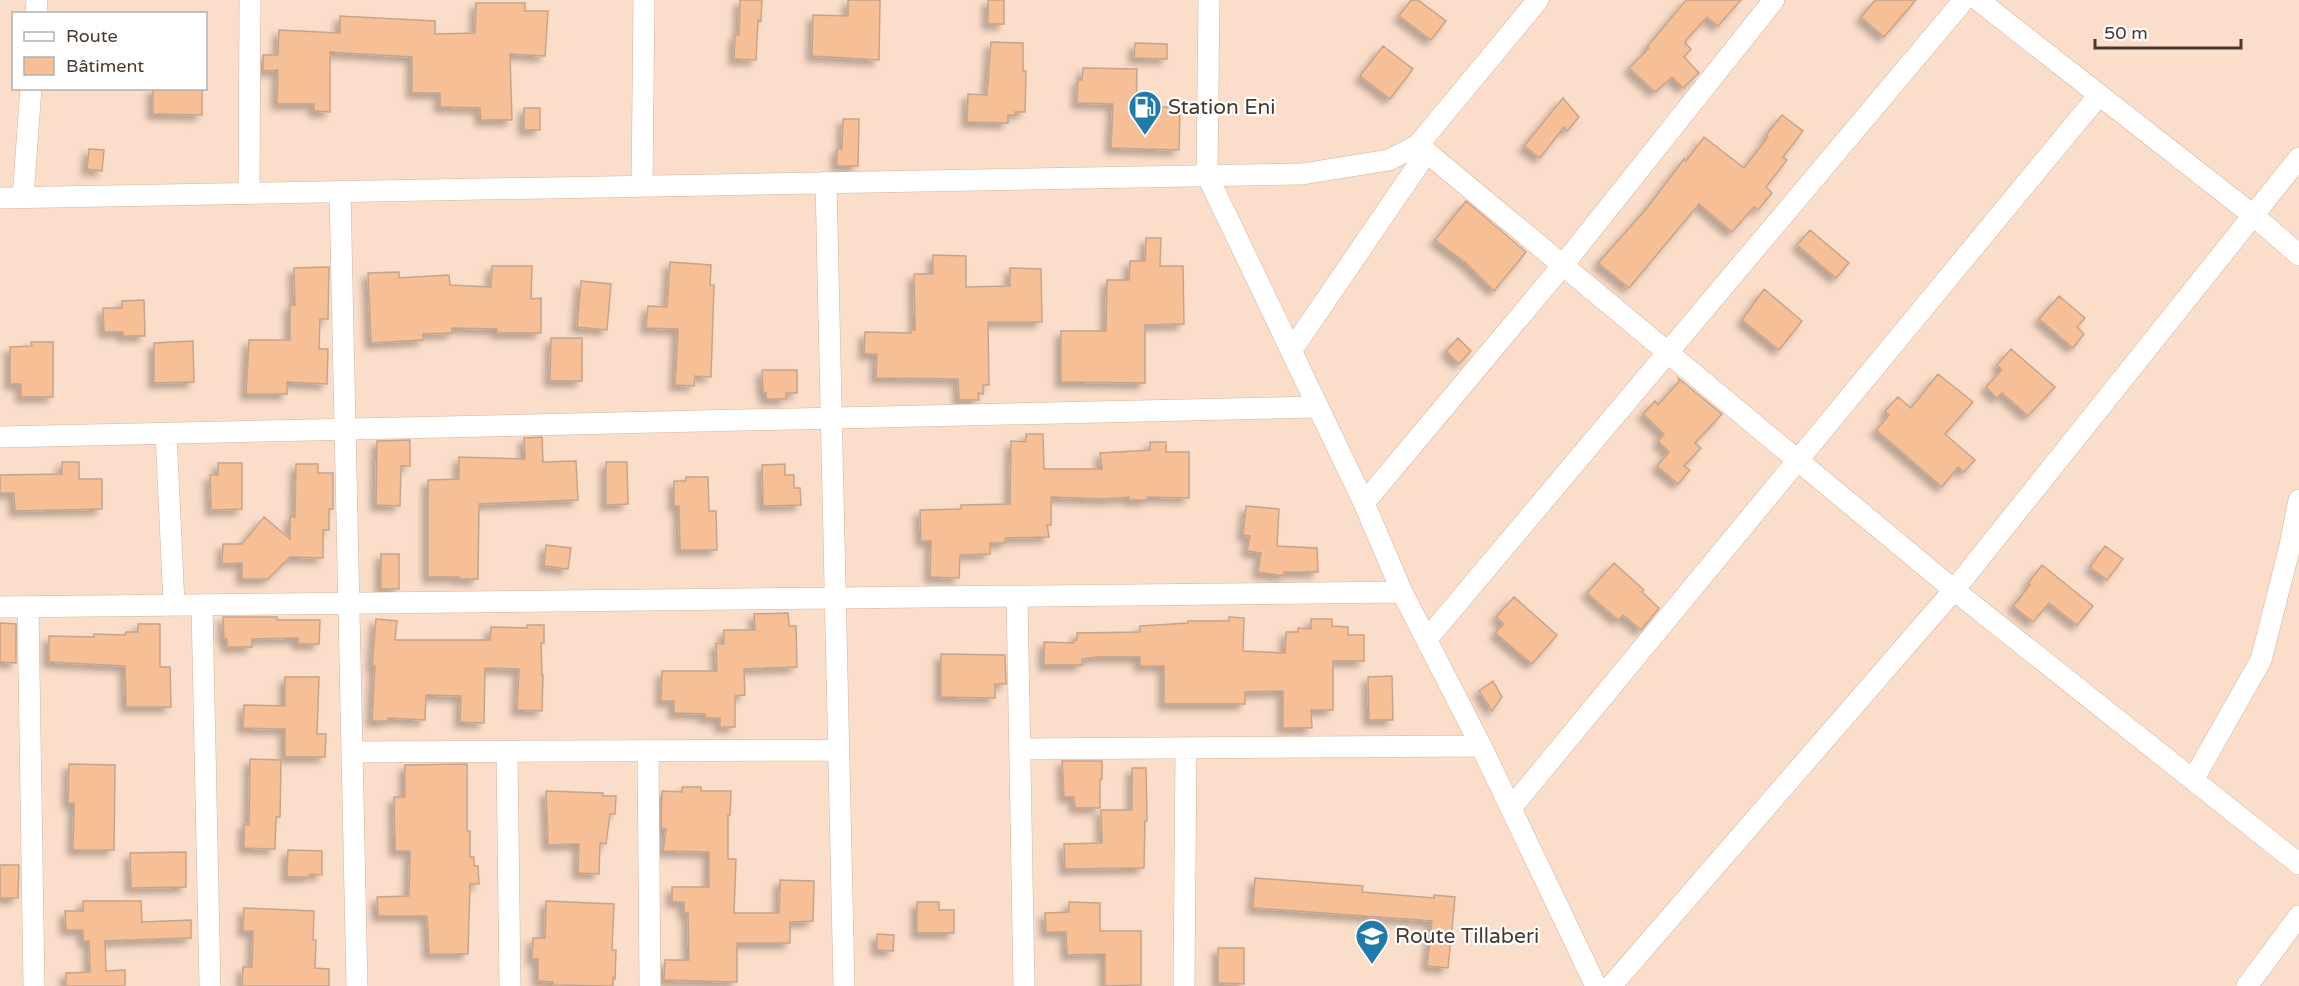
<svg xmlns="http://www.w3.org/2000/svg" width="2299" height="986" viewBox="0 0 2299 986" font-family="'Varela Round',sans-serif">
<defs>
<filter id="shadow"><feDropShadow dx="-5.5" dy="5.5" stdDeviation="3" flood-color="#0004"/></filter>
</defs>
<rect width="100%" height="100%" fill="#fbdeca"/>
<path fill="#f7bf96" stroke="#c6a48c" stroke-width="1.5" filter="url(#shadow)" d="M740 0H762L761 21 758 20 756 60 734 59 735 35H739Z
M848 0H880L879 60 812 56 813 15 848 16Z
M988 0H1004V24H988Z
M1411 0H1418L1446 21 1431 40 1399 16Z
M1686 0H1741L1718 26 1707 17 1687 39 1685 43 1691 49 1684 57 1699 73 1683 88 1672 77 1655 92 1629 68 1649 48 1647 47Z
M1875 0H1916L1884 37 1861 17Z
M476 3H525V11H548L545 56 510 54 512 120H481L480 108 440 107V93H412V57L330 52V112L314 111V104H277L278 70 263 71V55H278L279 30 340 33V16L435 21V34L475 33Z
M991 42 1023 43V71H1026L1025 112H1015V115H1008V123L967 122 968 94 987 95Z
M1135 43 1167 44V59L1134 58Z
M1383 46 1413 69 1390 99 1360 76Z
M1083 68 1137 69 1136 107H1180L1179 150 1111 148 1113 104 1077 103 1078 80H1082Z
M153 88H202V115L153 114Z
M1563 98 1579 117 1567 131 1564 127 1540 158 1524 146Z
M524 108H540V130H524Z
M1782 115 1803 131 1783 157 1787 160 1766 187 1772 193 1758 210 1754 207 1732 232 1699 204 1629 288 1598 263 1647 208 1684 159 1686 161 1704 137 1744 168 1768 137 1766 135Z
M843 119H859L858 166H837V149H842Z
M89 149 104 150 102 171 87 169Z
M1466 201 1526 252 1494 291 1466 263 1435 240Z
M1810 230 1849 263 1836 278 1797 245Z
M1146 238H1161L1160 266H1183L1184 324 1145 325V383L1061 382V331H1106L1107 280H1129L1130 261H1145Z
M933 255 966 256V287L1010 286V268L1041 269 1042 322H988L989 385H983V394L978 393 979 400H959L958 379 876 378 877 354H864L865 332 911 333V330H915L914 274H933Z
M670 262 711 265 710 285H714L711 377 695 376 694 386 675 385 678 329 646 328 648 306 667 307Z
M492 266H532L531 299 541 298V333H497V329L452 328V333L423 334V340L371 343 368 273 399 272V278L449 275 450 285 491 287Z
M329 267 328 319H320L319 349H328L327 384 287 382V394H246L249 340H290V305H295L294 268Z
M581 281 611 284 607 330 577 327Z
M1764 289 1802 321 1779 350 1742 320Z
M2059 296 2085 318 2077 327 2084 334 2073 348 2039 319Z
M144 300 145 336H123V332H104L103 308H122V301Z
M551 338H582V381H550Z
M1458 338 1471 351 1459 364 1446 351Z
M193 341 194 382 154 383V343Z
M31 342H53V397H21V384H10V347L32 346Z
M2011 349 2055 387 2028 416 2002 393 1997 398 1986 387 2002 370 1997 365Z
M762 370H797V393H786V399H766V393L763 392Z
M1938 374 1973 402 1945 434 1975 460 1964 472 1958 467 1942 487 1876 430 1889 415 1885 411 1898 397 1911 408Z
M1678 378 1722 414 1695 443 1701 448 1684 466 1690 470 1678 484 1657 466 1669 452 1658 441 1664 434 1643 414 1655 401 1658 405 1679 381Z
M1026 434H1043L1044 469H1102L1100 453 1150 450V442H1166V452H1189V498L1147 497V500H1129V497L1104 499 1051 497V525H1047L1049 537 1005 538V543H990V554L960 555 959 578 930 577 931 541H921L920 510 961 509V505L1010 504 1011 441 1026 442Z
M542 437 543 462 576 461 578 500 479 504 478 579H459V577H428V480L459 479V457L525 459 524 438Z
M410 440V466H401L400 506 376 505 377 441Z
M62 462H79V479H102V509L15 511 14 493H0V475L62 474Z
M606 462H627L628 504 606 505Z
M218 463H242V509L211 510 210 475H218Z
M296 464H318V473H333V509H329V530H323V558L290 557 268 579H242V563L222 564 223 544H242L264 517 290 539V517H295Z
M785 464V475H794V488H800L801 505 763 506 762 465Z
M686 477H708L709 511H716L717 550H680L679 506H674V481H686Z
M1246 506 1279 509 1277 546 1317 548 1318 572H1284V576L1258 572 1261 553 1247 551 1250 536 1243 535Z
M546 545 571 548 568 569 544 566Z
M2105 546 2123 559 2107 580 2090 567Z
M381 554H399V589H381Z
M1614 563 1644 590 1642 592 1659 608 1641 630 1623 615 1618 620 1587 593Z
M2042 565 2093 606 2077 625 2049 603 2033 622 2013 606 2030 585 2028 583Z
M1514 597 1557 635 1532 664 1495 633 1504 624 1496 617Z
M788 613 789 626H796L797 667 744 669 745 695 735 696V727H720V718H705V714L674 713V701H661L662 671H717L716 643 724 644V630H755L754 614Z
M223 617H277V620H320L319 644H298V638L252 639V647H227V639H224Z
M1229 617 1244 618 1243 651 1285 653 1286 632H1298V628L1311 629V619H1332V626L1348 627V635H1364V661H1333V710H1311L1312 728H1283V691L1245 692V704H1164V666H1140V657H1098L1082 659V665H1044V642L1074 643V640H1077V633L1140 632V626L1188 623V621H1229Z
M376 619 397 621 395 640H490L491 627 527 628V625H544V643H541L542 675H543L542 711 517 710 519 669 485 668 484 723 460 722 461 696 426 695 425 720 388 718V721H372L375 666H372Z
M0 623 16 624V663L0 662Z
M138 624H160V667H170L171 707H126L125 666 49 662V636L94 637V634L125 635 126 632H138Z
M941 654 1005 655 1006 684H995V698L941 697Z
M1392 676 1393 720H1369L1368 677Z
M285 677H319L317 734H326L325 757H285V729L243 728 244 705 285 706Z
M1493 681 1502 697 1492 711 1479 691Z
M250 759 281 760 280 817H276L275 849 244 848V824L249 825Z
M1062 761H1102V779H1100V808H1075L1074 797H1064Z
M69 764 115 765 114 850H73L74 803H68Z
M467 764V831H470V857H474V866H478L479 884H470L468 954H429L427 916H378L377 897 409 896 410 851H395L394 797H405V765Z
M1132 768H1146L1147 821H1145L1144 868 1065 869 1064 844 1102 843 1101 810H1132Z
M682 787H701V791H731L730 815H728V859H736L734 913H779L780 880 814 881 813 921 790 922V943H737V982L664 980 665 960H689L688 913H684V902H672V887H709V852L663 851 666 829 661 828 662 791 682 792Z
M546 791 603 793V796H616L615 814H610L606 844 600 843 599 874 578 873 579 844 548 845Z
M288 850 322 851V875L310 874 309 877H287Z
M186 852V887L131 888 130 853Z
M0 865H19L18 898H0Z
M1255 878 1363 886 1362 892 1434 898V895L1455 897 1448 968 1427 966 1432 921 1253 908Z
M83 901H141L142 922 191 920V938L105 941 106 971 125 970V986H66V973L90 972 89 941H83V930H66L65 911H83Z
M546 901 614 904 612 950H616L615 979 613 978V986L553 985V982L538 981V959H532L533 938H545Z
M917 902H939V910H954V933H917Z
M1069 902 1100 903V931H1141V985L1105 986V954L1067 955 1066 932H1046L1045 913 1069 912Z
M244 908 314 911 313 940H316L315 968 329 969V986H242L243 967H252L253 931H243Z
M877 934 894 935 893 951 877 950Z
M1218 948H1244V984L1218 983Z"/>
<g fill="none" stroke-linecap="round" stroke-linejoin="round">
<defs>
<path id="street" d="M1209 0 1207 175 1364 503 1402 592 1481 746 1596 986
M1978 0 2254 216 2299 255
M36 14 37 0
M1418 145 1954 590 2299 864
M826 182 844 986
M642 186 644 0
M340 191 357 986
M249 193 250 0
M23 197 31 88
M0 198 1302 174 1389 160 1418 145 1538 0
M1291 351 1427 152
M166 433 174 605
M0 437 1318 407
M1364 503 1563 265 1774 0
M1017 596 1024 986
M202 605 210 986
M0 607 1402 592
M28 607 34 986
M1427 639 1964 0
M1020 749 1481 746
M648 751 650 986
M352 752 838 750
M507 752 510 986
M2193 780 2261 660 2289 550 2299 500
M1511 808 2099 95
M1184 986 1186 748
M1611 986 1954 590 2299 158
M2247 986 2299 916"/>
</defs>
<use href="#street" stroke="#d5b39b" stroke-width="22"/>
<use href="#street" stroke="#fff" stroke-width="21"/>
</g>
<defs>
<symbol id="fuel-pin" viewBox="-11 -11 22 30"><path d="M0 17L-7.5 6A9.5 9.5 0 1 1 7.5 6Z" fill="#217ba9" stroke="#fff"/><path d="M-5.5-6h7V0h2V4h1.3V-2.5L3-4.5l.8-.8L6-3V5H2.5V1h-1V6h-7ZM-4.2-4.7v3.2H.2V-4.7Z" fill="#fff"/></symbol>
<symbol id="school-pin" viewBox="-11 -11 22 30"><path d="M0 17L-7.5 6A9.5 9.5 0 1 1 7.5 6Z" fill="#217ba9" stroke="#fff"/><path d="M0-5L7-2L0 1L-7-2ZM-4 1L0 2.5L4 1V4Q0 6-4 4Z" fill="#fff"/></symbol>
</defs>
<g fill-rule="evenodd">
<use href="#fuel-pin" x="1126" y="88" width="38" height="52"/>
<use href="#school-pin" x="1353" y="917" width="38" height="52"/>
</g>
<g text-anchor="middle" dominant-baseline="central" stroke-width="4.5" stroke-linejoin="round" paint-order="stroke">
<g font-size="21" fill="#47392f" stroke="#fff" text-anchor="start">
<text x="1168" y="107">Station Eni</text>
<text x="1395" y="936">Route Tillaberi</text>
</g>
</g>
<rect x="12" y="12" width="195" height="78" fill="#ffffff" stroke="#b5b0ac" stroke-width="1.5"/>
<rect x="24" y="32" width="30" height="9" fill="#ffffff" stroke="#b5b0ac" stroke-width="1.5"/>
<text x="66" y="42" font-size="18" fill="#47392f">Route</text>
<rect x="24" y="57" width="30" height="18" fill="#f7bf96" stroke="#b5b0ac" stroke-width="1.5"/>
<text x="66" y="72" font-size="18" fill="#47392f">Bâtiment</text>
<path d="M2095 39v9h146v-9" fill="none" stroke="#47392f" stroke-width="3"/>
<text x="2104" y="39" font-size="18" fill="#47392f" stroke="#ffffff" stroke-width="4.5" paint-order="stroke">50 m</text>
</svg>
